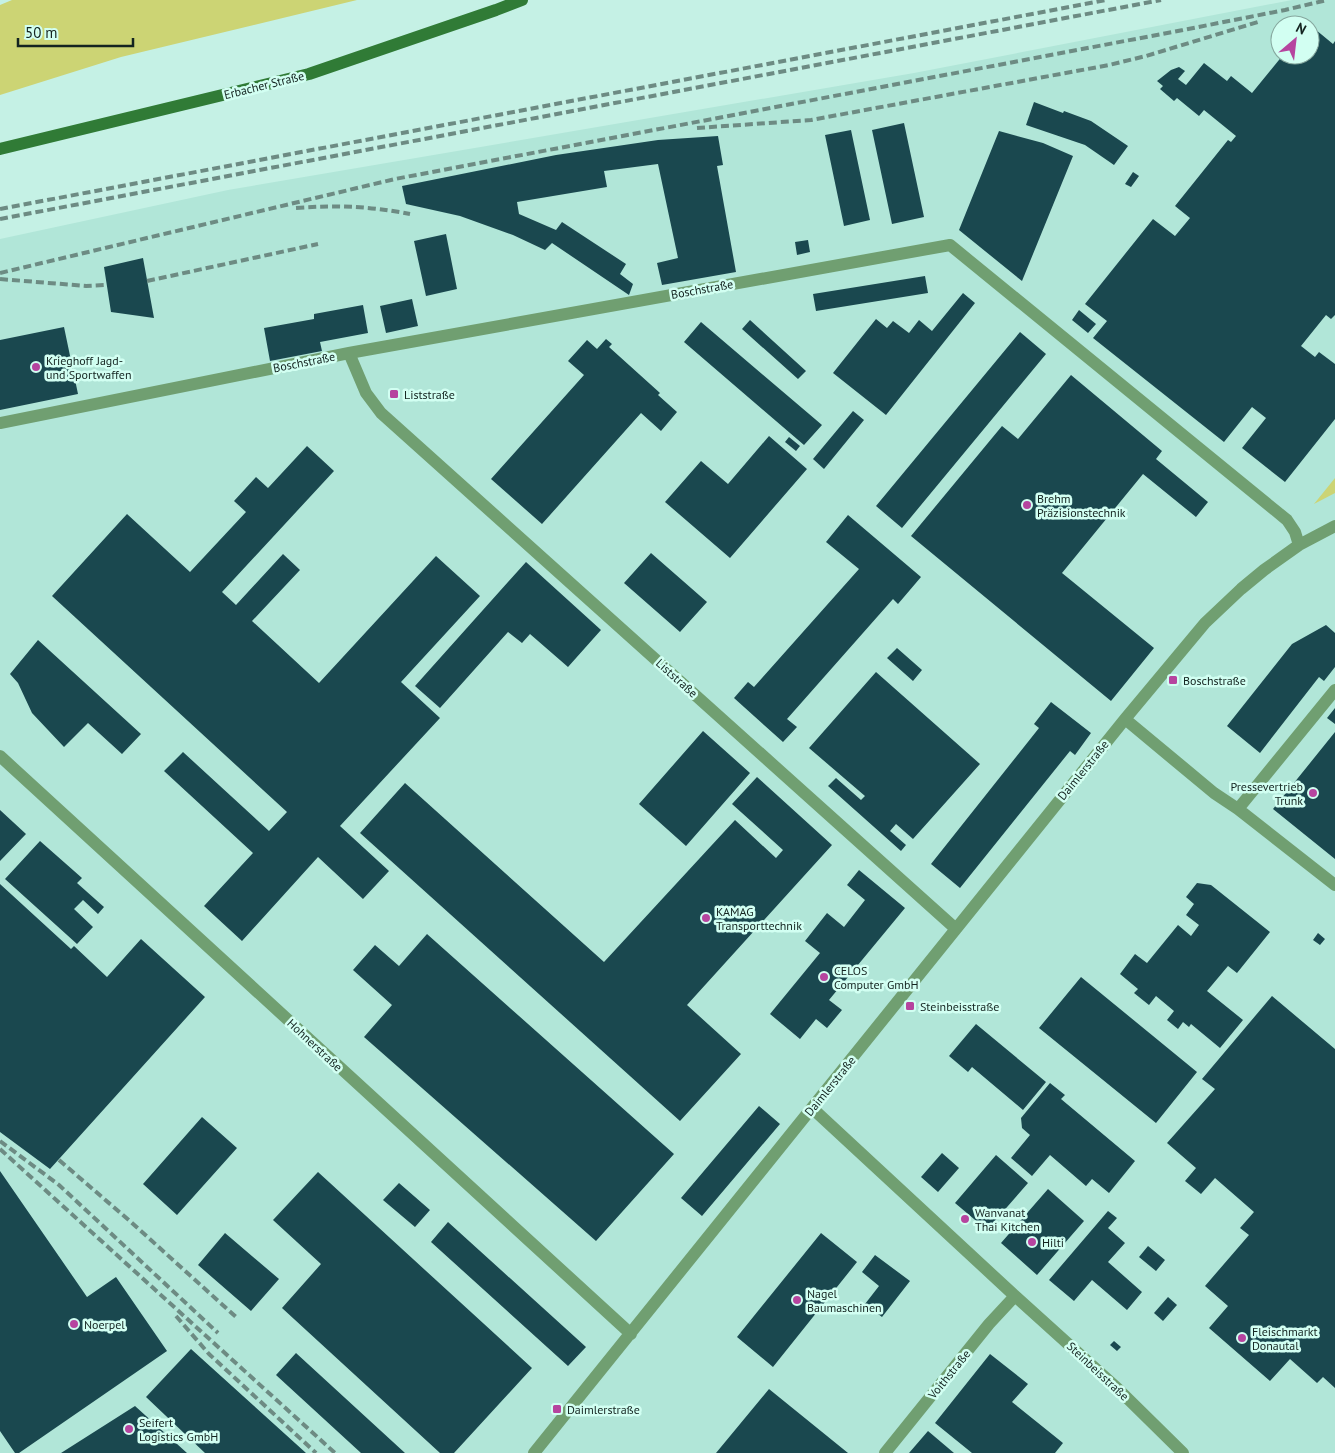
<svg xmlns="http://www.w3.org/2000/svg" width="1335" height="1453" viewBox="0 0 1335 1453" font-family="'PT Sans',sans-serif">
<rect width="100%" height="100%" fill="#c5f1e5"/>
<path fill="#b1e6d8" fill-rule="evenodd" d="M1292 0H1335V1453H0V239L228 190 914 73ZM1280 25H1310V55H1280Z"/>
<path fill="#ccd474" d="M12 0H357L121 57 0 95V5Z
M1335 478V493L1314 504Z"/>
<path fill="#1a484f" d="M1310 25 1333 44 1335 41V315L1331 319 1326 315 1301 346 1315 357 1319 352 1335 364V419L1285 482 1242 448 1266 418 1252 407 1224 442 1093 338 1107 321 1085 304 1153 219 1175 236 1190 218 1175 206 1228 140 1231 142 1236 136 1204 110 1199 116 1177 98 1174 101 1160 89 1163 86 1157 81 1171 70 1179 67 1185 71 1178 79 1186 85 1204 63 1227 81 1231 76 1252 93 1283 55H1310Z
M1034 102 1063 113 1064 111 1091 121 1128 146 1114 165 1085 145 1026 125Z
M904 123 924 217 892 224 872 130Z
M851 130 870 220 844 226 825 135Z
M999 131 1043 143 1073 156 1022 281 959 230Z
M718 136 723 165 717 166 736 272 662 285 657 263 678 258 658 164 604 171 607 187 517 202 519 214 556 230 562 222 626 264 620 274 633 284 629 295 552 243 545 250 513 235 460 216 406 204 402 186 556 155 658 140Z
M1133 172 1139 176 1131 187 1125 184Z
M446 234 457 289 426 296 414 241Z
M808 240 810 252 797 255 795 242Z
M143 258 154 318 111 312 104 267Z
M925 276 928 293 816 311 813 294Z
M963 293 975 303 886 415 833 373 876 319 887 328 893 321 909 333 919 320 932 331Z
M412 299 418 326 386 333 380 306Z
M363 305 368 333 320 342 322 351 270 361 264 328 314 319V314Z
M1079 310 1096 324 1088 333 1072 320Z
M750 320 806 371 798 379 742 329Z
M701 322 822 425 804 445 684 342Z
M64 327 78 394 0 410V340Z
M1020 332 1046 354 902 528 876 506Z
M606 339 612 344 609 347 660 393 658 395 677 412 661 431 641 413 542 524 491 479 584 375 568 361 587 340 597 349Z
M1071 375 1162 451 1156 459 1208 502 1196 517 1143 474 1062 573 1154 648 1111 701 911 536 1002 426 1018 439Z
M853 411 864 420 824 469 813 459Z
M769 436 807 469 730 558 665 502 701 461 728 484Z
M789 437 800 446 796 451 785 442Z
M307 446 334 471 222 592 236 605 283 554 300 570 252 621 319 683 436 556 480 596 401 682 440 718 340 826 389 871 363 899 318 857 242 941 204 906 253 853 164 771 183 752 269 831 287 812 52 596 127 514 190 572 246 512 234 501 256 477 268 488Z
M848 515 921 577 898 604 893 599 787 719 797 727 783 742 734 698 748 682 754 687 859 569 826 542Z
M651 553 707 602 680 632 624 583Z
M526 562 601 630 568 667 530 634 522 643 508 632 440 708 415 686Z
M1326 625 1335 633V667L1324 681 1319 677 1260 753 1227 726 1292 644Z
M38 640 141 734 122 754 88 723 64 747 32 713 18 683 10 674Z
M897 648 922 670 913 681 887 658Z
M876 672 980 764 913 839 896 824 890 831 906 845 901 851 828 786 836 778 861 800 865 796 809 748Z
M1051 702 1091 733 1075 755 1070 751 960 888 931 864 1039 728 1034 724Z
M1335 708V724L1327 718Z
M703 731 750 773 686 846 639 804Z
M1335 732V859L1273 809Z
M757 777 832 845 687 1005 741 1054 680 1121 360 833 405 783 604 962 735 820 776 858 783 850 732 804Z
M0 810 26 834 0 861Z
M40 841 82 878 77 883 104 907 98 914 83 900 74 909 93 927 77 944 5 879Z
M859 870 905 908 829 1000 842 1010 827 1028 816 1019 800 1039 770 1014 820 953 805 941 827 913 844 927 865 900 847 885Z
M1197 883 1211 885 1270 932 1237 973 1228 966 1207 991 1243 1020 1220 1048 1191 1024 1189 1027 1183 1022 1178 1029 1167 1020 1174 1011 1156 996 1149 1005 1134 993 1138 989 1120 974 1135 954 1147 963 1178 925 1191 936 1199 925 1186 915 1194 904 1186 897Z
M0 884 71 949 74 946 107 977 141 939 205 997 50 1169 0 1132Z
M1318 933 1325 939 1320 945 1313 940Z
M427 934 674 1154 596 1241 364 1037 392 1005 353 970 375 945 399 966Z
M1081 977 1197 1072 1156 1123 1039 1028Z
M1272 996 1335 1049V1388L1323 1377 1317 1383 1290 1359 1270 1381 1209 1328 1228 1306 1205 1286 1249 1235 1240 1228 1254 1212 1215 1178 1201 1194 1185 1181 1196 1168 1167 1143 1215 1089 1202 1079Z
M976 1024 1046 1082 1023 1110 972 1067 968 1072 949 1056Z
M1050 1083 1065 1095 1061 1099 1135 1161 1109 1193 1092 1179 1086 1186 1050 1155 1032 1176 1011 1158 1030 1135 1022 1128 1021 1118Z
M759 1106 780 1124 702 1216 681 1198Z
M202 1117 237 1148 177 1215 143 1184Z
M942 1153 959 1168 938 1192 921 1177Z
M996 1155 1028 1183 987 1230 955 1203Z
M0 1171 87 1297 116 1277 167 1351 19 1453H15L0 1431Z
M318 1172 532 1368 454 1453H440L282 1308 321 1264 273 1220Z
M399 1183 430 1210 415 1227 383 1200Z
M1048 1189 1084 1221 1037 1275 1001 1243Z
M1108 1211 1117 1218 1108 1228 1125 1243 1108 1262 1142 1292 1127 1310 1092 1280 1074 1301 1049 1280Z
M448 1222 586 1347 568 1366 431 1242Z
M225 1233 279 1279 251 1311 198 1265Z
M821 1233 857 1262 773 1367 737 1337Z
M1148 1246 1165 1260 1156 1271 1139 1257Z
M875 1255 910 1281 882 1317 865 1304 879 1286 862 1272Z
M1168 1297 1177 1305 1163 1321 1154 1313Z
M1114 1341 1121 1347 1117 1351 1110 1345Z
M191 1349 306 1453H205L146 1397Z
M296 1353 405 1453H361L276 1375Z
M990 1354 1028 1384 1012 1402 1063 1443 1055 1453H972L935 1423Z
M769 1389 848 1453H716Z
M135 1406 187 1453H61Z
M928 1431 954 1453H909Z"/>
<g fill="none" stroke-linecap="round" stroke-linejoin="round">
<path stroke="#709f71" stroke-width="12" d="M349 353 366 393 381 413 956 929
M0 423 349 353 950 245 1287 520 1295 532 1299 545
M1125 719 1214 793 1238 809 1335 885
M0 756 631 1334
M1238 809 1335 690
M812 1108 1015 1296 1118 1389 1183 1453
M534 1453 1125 719 1205 623 1241 589 1264 570 1299 545 1335 526
M885 1453 989 1324 1015 1296"/>
<path stroke="#307b36" stroke-width="12" d="M0 149 309 74 496 10 522 0"/>
<path stroke="#6d8b83" stroke-width="4" stroke-dasharray="8 4" stroke-linecap="butt" d="M697 128 811 120 1109 65 1146 56 1258 22
M296 208C337 205 369 206 410 214
M0 209 1106 0
M0 219 1161 0
M0 273 395 179 1183 30 1285 10 1327 0
M0 279 86 286 106 285
M147 281 318 244
M0 1141 59 1185 218 1333
M0 1149 335 1453
M59 1160 131 1222 236 1317
M176 1316 209 1354 316 1453"/>
</g>
<g fill="#b6449f" stroke="#d2fff2" stroke-width="2">
<circle cx="36" cy="367" r="5"/>
<rect x="389" y="389" width="10" height="10" rx="2.5"/>
<circle cx="1027" cy="505" r="5"/>
<rect x="1168" y="675" width="10" height="10" rx="2.5"/>
<circle cx="1313" cy="793" r="5"/>
<circle cx="706" cy="918" r="5"/>
<circle cx="824" cy="977" r="5"/>
<rect x="905" y="1001" width="10" height="10" rx="2.5"/>
<circle cx="965" cy="1219" r="5"/>
<circle cx="1032" cy="1242" r="5"/>
<circle cx="797" cy="1300" r="5"/>
<circle cx="74" cy="1324" r="5"/>
<circle cx="1242" cy="1338" r="5"/>
<rect x="552" y="1404" width="10" height="10" rx="2.5"/>
<circle cx="129" cy="1429" r="5"/>
</g>
<g text-anchor="middle" dominant-baseline="central" stroke-width="5" stroke-linejoin="round" paint-order="stroke">
<g font-size="12" fill="#142420" stroke="#d2fff2">
<text transform="translate(264 85) rotate(-14)">Erbacher Straße</text>
<text transform="translate(702 289) rotate(-10)">Boschstraße</text>
<text transform="translate(304 362) rotate(-11)">Boschstraße</text>
<text transform="translate(677 678) rotate(42)">Liststraße</text>
<text transform="translate(1083 770) rotate(-51)">Daimlerstraße</text>
<text transform="translate(315 1045) rotate(43)">Hohnerstraße</text>
<text transform="translate(830 1086) rotate(-51)">Daimlerstraße</text>
<text transform="translate(1098 1371) rotate(43)">Steinbeisstraße</text>
<text transform="translate(949 1374) rotate(-51)">Voithstraße</text>
</g>
<g font-size="12" fill="#142420" stroke="#d2fff2" text-anchor="start">
<text x="46" y="360">Krieghoff Jagd-<tspan x="46" dy="14">und Sportwaffen</tspan></text>
<text x="404" y="394">Liststraße</text>
<text x="1037" y="498">Brehm<tspan x="1037" dy="14">Präzisionstechnik</tspan></text>
<text x="1183" y="680">Boschstraße</text>
<text x="1303" y="786" text-anchor="end">Pressevertrieb<tspan x="1303" dy="14">Trunk</tspan></text>
<text x="716" y="911">KAMAG<tspan x="716" dy="14">Transporttechnik</tspan></text>
<text x="834" y="970">CELOS<tspan x="834" dy="14">Computer GmbH</tspan></text>
<text x="920" y="1006">Steinbeisstraße</text>
<text x="975" y="1212">Wanvanat<tspan x="975" dy="14">Thai Kitchen</tspan></text>
<text x="1042" y="1242">Hilti</text>
<text x="807" y="1293">Nagel<tspan x="807" dy="14">Baumaschinen</tspan></text>
<text x="84" y="1324">Noerpel</text>
<text x="1252" y="1331">Fleischmarkt<tspan x="1252" dy="14">Donautal</tspan></text>
<text x="567" y="1409">Daimlerstraße</text>
<text x="139" y="1422">Seifert<tspan x="139" dy="14">Logistics GmbH</tspan></text>
</g>
</g>
<g transform="translate(1295 40) rotate(28)"><circle r="24" fill="#d2fff2" stroke="#86a79e"/>
<path d="M0-4L9 19L0 12L-9 19Z" fill="#b6449f"/>
<text y="-8" font-size="14" font-weight="bold" text-anchor="middle" fill="#142420">N</text>
</g>
<path d="M18 38v8h115v-8" fill="none" stroke="#142420" stroke-width="2.5"/>
<text x="25" y="38" font-size="15" fill="#142420" stroke="#d2fff2" stroke-width="4" paint-order="stroke">50 m</text>
</svg>
